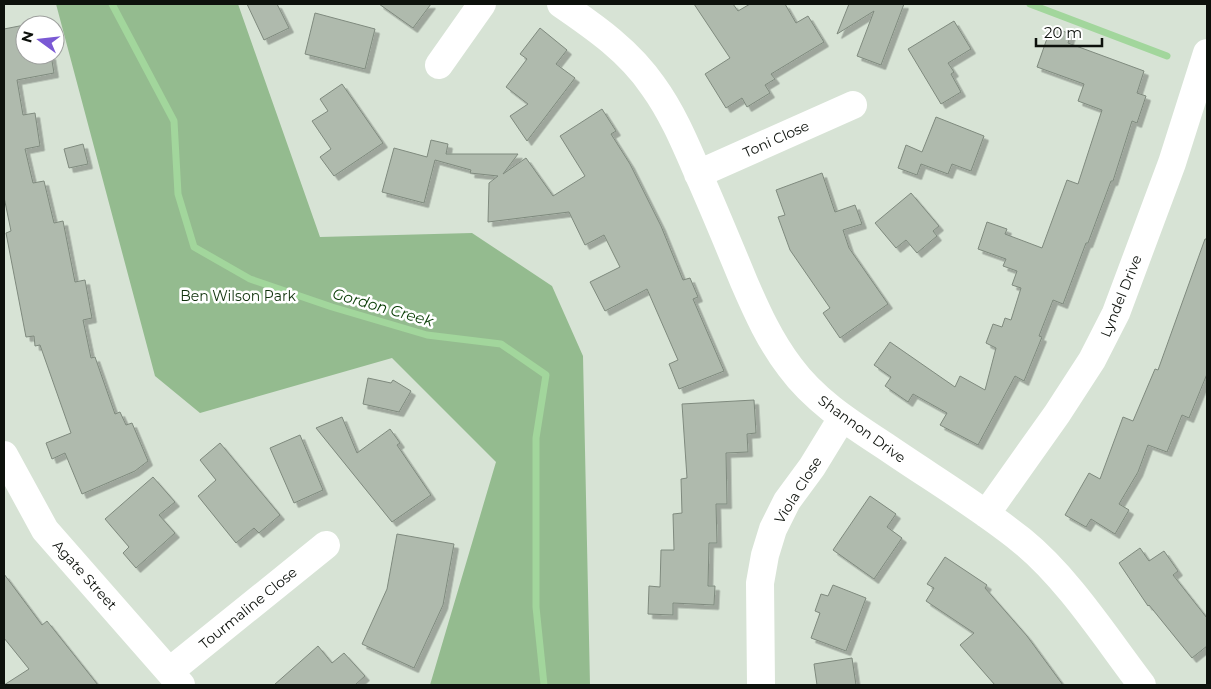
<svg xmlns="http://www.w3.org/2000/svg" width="1211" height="689" viewBox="0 0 1211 689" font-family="Montserrat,sans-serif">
<defs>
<filter id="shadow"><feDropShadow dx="4.5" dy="4.5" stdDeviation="0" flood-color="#0004"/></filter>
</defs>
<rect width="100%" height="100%" fill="#d7e3d5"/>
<path fill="#94bb8f" d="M56 4H238L320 237 472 233 552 286 583 356 590 685H430L496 462 392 358 200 413 155 376Z"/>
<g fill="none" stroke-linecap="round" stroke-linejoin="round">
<path stroke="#a2d69c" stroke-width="7" d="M112 4 174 121 178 194 194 247 250 279 332 307 427 335 501 344 546 375 536 438V607L544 685
M1030 4 1167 56"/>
</g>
<path fill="#afbaad" stroke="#7f8a7e" filter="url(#shadow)" d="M247 4H277L289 28 264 40Z
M379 4H431L413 28Z
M694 4H733L738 11 750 4H785L796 23 808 16 824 42 771 74 775 79 765 85 770 93 747 107 742 98 726 108 705 74 730 58Z
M849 4H904L881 65 857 56 874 11 837 34Z
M315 13 375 29 365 69 305 54Z
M45 21V25H25V55H51L54 73 17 80 23 115 35 113 40 146 25 149 33 183 44 181 54 223 63 221 75 282 85 280 92 318 83 320 91 358 95 357 115 414 120 412 126 425 132 423 148 461 135 471 82 494 65 453 52 459 46 443 71 433 40 345 35 346 34 336 26 337 6 233 11 231 4 197V29Z
M954 21 971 49 948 63 954 72 951 74 961 92 941 104 908 49Z
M1051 27 1071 34 1068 43 1144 71 1137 93 1146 96 1137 123 1132 121 1113 181H1111L1088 243H1086L1063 304 1053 300 1039 336 1042 337 1024 381 1015 376 978 445 940 425 947 413 913 394 908 402 885 386 891 377 874 365 890 342 955 387 960 376 985 390 996 348 986 343 993 324 1002 327 1005 318 1011 320 1021 288 1012 285 1017 271 1003 266 1006 259 978 249 987 222 1007 229 1005 234 1042 248 1067 180 1078 184 1102 110 1078 101 1084 84 1037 67Z
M540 28 567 50 556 64 575 78 527 141 510 116 528 104 506 87 527 59 520 54Z
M342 84 383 143 334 176 320 157 331 149 312 121 328 111 320 99Z
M602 109 616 131 611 134 630 164 661 226 683 280 690 278 698 297 693 299 724 371 679 389 669 364 678 360 647 289 605 311 590 282 620 267 604 235 585 245 569 212 488 222 489 183 498 176 470 173 471 170 435 160 424 203 382 192 394 148 427 157 431 140 448 144 446 154H518L503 174 526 158 553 196 585 176 560 136Z
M936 117 984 136 971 171 952 164 948 174 921 164 917 175 898 168 906 145 922 152Z
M83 144 88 164 69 168 64 149Z
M822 173 835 212 855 205 862 224 843 230 849 248 888 304 840 338 823 313 830 308 790 250 778 217 785 215 776 190Z
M911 193 939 226 933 231 937 236 917 253 906 240 896 248 875 223Z
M1205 239H1207V374L1189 418 1182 415 1167 452 1148 445 1138 472 1119 504 1129 510 1115 534 1091 519 1086 527 1065 515 1089 473 1100 479 1123 417 1133 421 1155 369 1158 370Z
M368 378 391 383 393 380 411 391 399 412 363 404Z
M754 400 756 433 747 434 748 452 726 453 727 504H716L717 543H709L708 586H715L714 605 673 603V615L648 614 649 586 660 587 661 550H674L673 514 682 513 681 479 687 478 682 404Z
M342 417 357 453 390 429 400 443 397 445 431 495 392 522 316 428Z
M300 435 323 490 294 503 270 448Z
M220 443 280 515 259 533 254 528 236 543 198 496 216 480 200 460Z
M153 477 175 502 159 515 175 533 136 568 123 553 129 547 105 519Z
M870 496 896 514 887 527 902 538 874 579 833 550Z
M397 534 454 544 443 605 414 668 362 644 387 589Z
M1140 548 1149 561 1164 551 1178 571 1173 575 1207 618V646L1192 658 1149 605 1148 606 1119 563Z
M945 557 987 585 985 588 1027 636 1063 685H995L960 645 974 633 926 601 934 588 927 584Z
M4 574 42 625 47 621 98 685H4L29 669 4 638Z
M833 585 866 598 846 651 811 638 820 613 815 611 821 594 828 596Z
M318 646 332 663 344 653 365 676 355 685H274Z
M852 658 856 685H817L814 664Z"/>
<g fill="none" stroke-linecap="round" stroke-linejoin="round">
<path stroke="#fff" stroke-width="28" d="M561 4C596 28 629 51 653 86 674 115 687 148 701 180 716 214 730 248 744 282 757 312 770 341 790 367 815 401 850 423 885 446 930 477 979 506 1021 540 1068 578 1106 638 1142 685
M439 65 482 4
M698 174 853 105
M4 455 45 530 181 685
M986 514 1057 414 1092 360 1116 313 1172 163 1207 53
M170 671 326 545
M761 685 760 583 765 555 773 529 787 501 812 467 842 418"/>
</g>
<g text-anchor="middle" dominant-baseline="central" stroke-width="5" stroke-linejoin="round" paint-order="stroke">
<g font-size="14" fill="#0d110c" stroke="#fff">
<text transform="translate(776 139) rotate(-24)">Toni Close</text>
<text transform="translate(1121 296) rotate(-68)">Lyndel Drive</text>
<text transform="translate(862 429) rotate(36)">Shannon Drive</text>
<text transform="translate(798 490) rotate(-58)">Viola Close</text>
<text transform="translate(85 575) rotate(48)">Agate Street</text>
<text transform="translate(248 608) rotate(-39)">Tourmaline Close</text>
</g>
<g font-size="14" fill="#10320c" stroke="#fff">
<text x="238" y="296">Ben Wilson Park</text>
</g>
<g font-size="15" font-style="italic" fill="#063b02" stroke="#fff">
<text transform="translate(383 307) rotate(16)">Gordon Creek</text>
</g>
</g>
<rect width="1211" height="689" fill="none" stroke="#0d110c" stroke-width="10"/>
<g transform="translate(40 40) rotate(285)"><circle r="24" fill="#ffffff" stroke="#9ea09e"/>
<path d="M0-4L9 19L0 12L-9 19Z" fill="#7a59d4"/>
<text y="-8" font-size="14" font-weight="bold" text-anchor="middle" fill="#0d110c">N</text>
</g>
<path d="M1036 38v8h66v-8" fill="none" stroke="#0d110c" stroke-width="2.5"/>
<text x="1044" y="38" font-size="15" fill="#0d110c" stroke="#ffffff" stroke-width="4" paint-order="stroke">20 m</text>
</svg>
